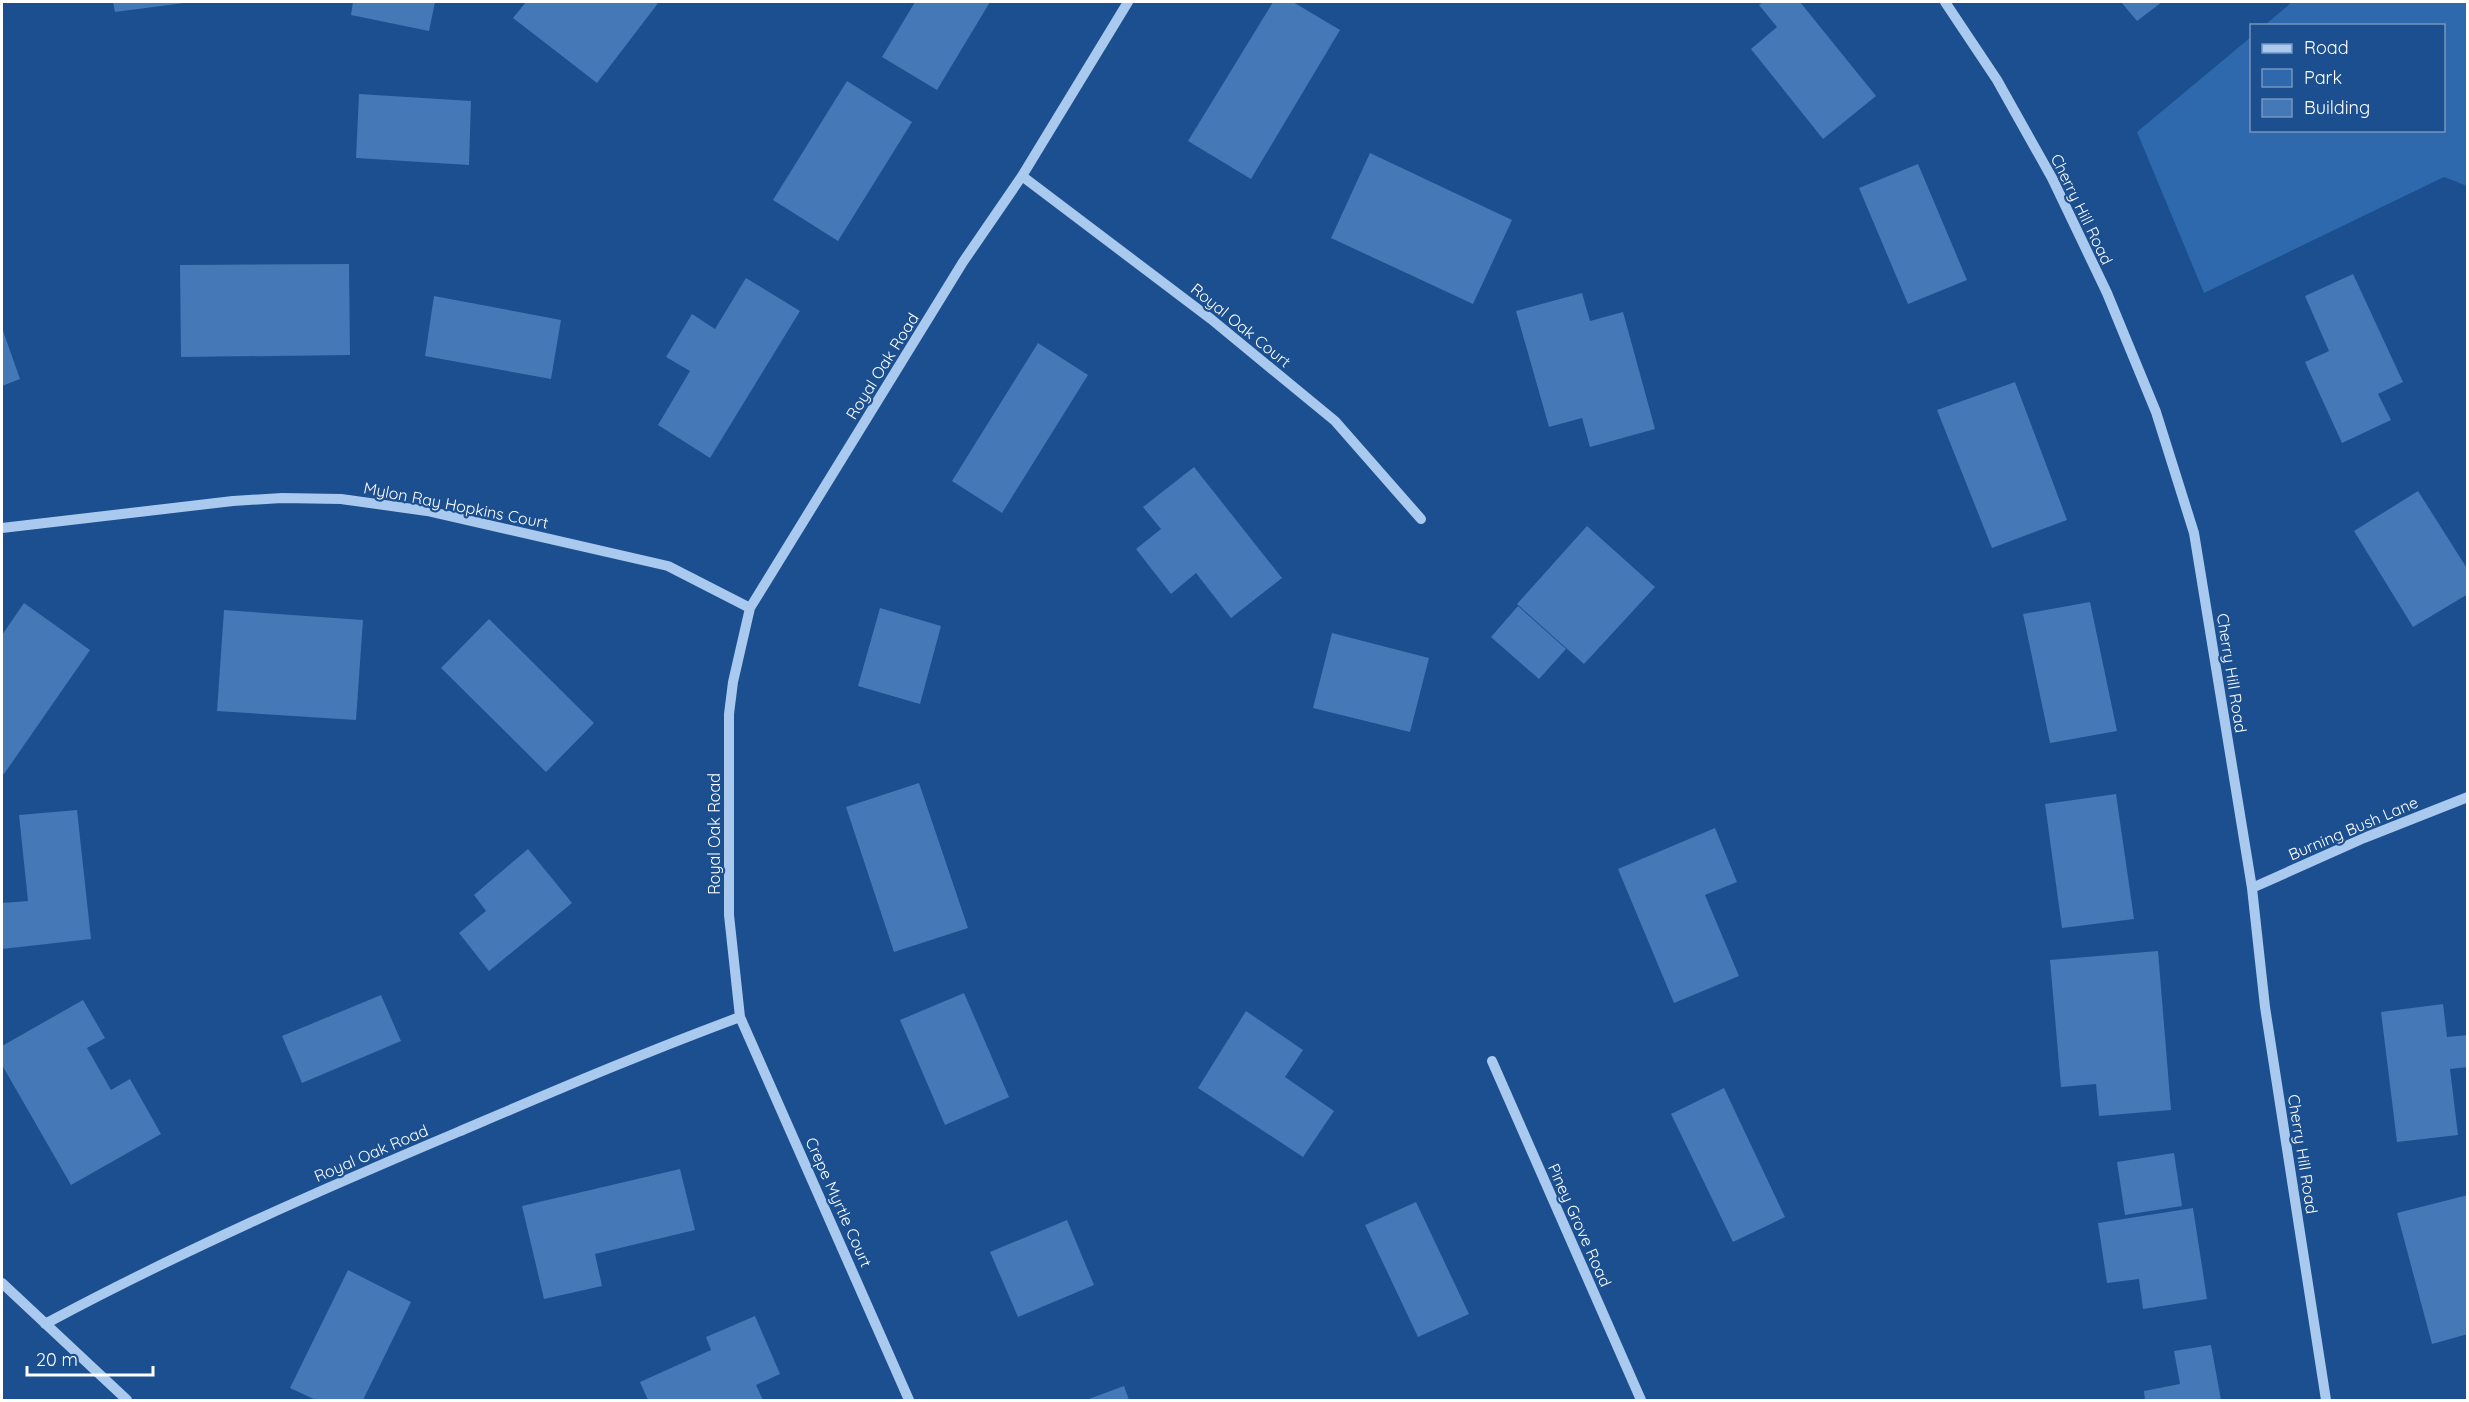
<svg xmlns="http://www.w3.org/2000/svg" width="2469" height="1402" viewBox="0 0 2469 1402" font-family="Quicksand,sans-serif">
<rect width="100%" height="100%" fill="#1b4f8f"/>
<path fill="#2e69ad" d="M2292 2H2467V186L2444 177 2204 293 2137 132 2251 37 2252 130H2444V26L2265 25Z"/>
<path fill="#4478b7" d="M113 2H184V3L115 12Z
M353 2H435L429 31 351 15Z
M526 2H659L597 83 513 18Z
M915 2H990L937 90 882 57Z
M1273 2H1293L1340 30 1251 179 1188 141Z
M1763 2H1800L1876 96 1823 139 1751 49 1777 27 1759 5Z
M2121 2H2162L2137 21Z
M847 81 912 122 838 241 773 200Z
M359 94 471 101 469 165 356 158Z
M1370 153 1512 220 1473 304 1331 238Z
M1918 164 1967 280 1908 304 1859 188Z
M349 264 350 355 181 357 180 265Z
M2353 274 2403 382 2378 394 2391 420 2342 443 2305 362 2329 351 2305 296Z
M746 278 800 311 710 458 658 425 690 371 666 357 692 314 715 329Z
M1582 293 1590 321 1623 312 1655 429 1590 447 1582 418 1549 427 1516 311Z
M434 296 561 320 551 379 425 356Z
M2 328 20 379 2 386Z
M1038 343 1088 375 1002 513 952 481Z
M2015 382 2067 520 1992 548 1937 410Z
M1194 467 1282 578 1231 618 1196 573 1171 594 1136 549 1161 529 1143 507Z
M2418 491 2468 570V594L2413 627 2354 531Z
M1587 526 1655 587 1584 664 1517 604Z
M2090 602 2117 731 2050 743 2023 614Z
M24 603 90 650 4 774 2 773V635Z
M1518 606 1566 649 1539 679 1491 637Z
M880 608 941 626 920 704 858 686Z
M224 610 363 620 356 720 217 711Z
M489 619 594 723 546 772 441 668Z
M1332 633 1429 658 1410 732 1313 708Z
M919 783 968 928 894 952 846 807Z
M2116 794 2134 919 2062 928 2045 804Z
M77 810 91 939 2 949V903L28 901 19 815Z
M1715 828 1737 882 1705 895 1739 976 1674 1003 1618 869Z
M528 849 572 903 489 971 459 933 486 911 474 895Z
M2158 951 2171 1110 2099 1116 2096 1084 2061 1087 2050 960Z
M964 993 1009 1097 945 1125 900 1020Z
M381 995 401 1041 302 1083 282 1036Z
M83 1000 105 1038 87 1048 111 1090 130 1079 161 1134 71 1185 2 1065V1046Z
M2443 1004 2447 1037 2468 1035V1067L2450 1069 2458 1135 2397 1142 2381 1012Z
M1246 1011 1303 1050 1285 1077 1334 1111 1303 1157 1198 1088Z
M1724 1088 1785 1217 1733 1242 1671 1114Z
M2174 1153 2182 1206 2125 1215 2117 1162Z
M680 1169 695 1230 595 1254 602 1286 544 1299 522 1206Z
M2468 1195V1334L2432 1344 2397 1213Z
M1416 1202 1469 1314 1418 1337 1365 1225Z
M2193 1208 2207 1299 2143 1309 2139 1279 2107 1283 2098 1223Z
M1067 1220 1094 1285 1018 1317 990 1252Z
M348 1270 411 1302 363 1400H316L290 1388Z
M755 1316 780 1374 756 1385 763 1400H648L640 1382 711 1350 706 1337Z
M2211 1345 2221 1400H2145L2144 1391 2180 1384 2174 1351Z
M1124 1386 1129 1400H1086Z"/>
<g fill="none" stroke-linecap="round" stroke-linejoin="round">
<path stroke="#a9c9ee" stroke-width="10" d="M1945 2 1997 80 2052 178 2107 293 2156 412 2194 533 2252 888 2265 1007 2326 1400
M1022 176 1211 319 1335 421 1421 519
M2 528 233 501 282 498 341 499 427 511 668 566 750 608
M2252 888 2364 838 2468 797
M1492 1061 1641 1400
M2 1283 127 1400
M45 1324C179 1252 318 1191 458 1132 552 1092 645 1052 740 1017
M909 1400 740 1017 729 915V714L733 682 750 608 963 262 1022 176 1128 2"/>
</g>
<g text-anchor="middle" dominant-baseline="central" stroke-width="4.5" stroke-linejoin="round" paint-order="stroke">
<g font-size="16" fill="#fff" stroke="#1b4f8f">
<text transform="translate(2082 209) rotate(64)">Cherry Hill Road</text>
<text transform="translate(1241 325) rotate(39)">Royal Oak Court</text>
<text transform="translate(882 366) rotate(-58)">Royal Oak Road</text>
<text transform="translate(456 505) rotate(11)">Mylon Ray Hopkins Court</text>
<text transform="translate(2232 673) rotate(81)">Cherry Hill Road</text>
<text transform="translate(2353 828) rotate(-23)">Burning Bush Lane</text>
<text transform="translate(714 834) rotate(-90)">Royal Oak Road</text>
<text transform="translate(371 1153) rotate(-23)">Royal Oak Road</text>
<text transform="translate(2303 1154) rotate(81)">Cherry Hill Road</text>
<text transform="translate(839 1202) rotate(66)">Crepe Myrtle Court</text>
<text transform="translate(1580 1225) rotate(66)">Piney Grove Road</text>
</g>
</g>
<rect width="2469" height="1402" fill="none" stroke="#ffffff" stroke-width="6"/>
<rect x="2250" y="24" width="195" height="108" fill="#1b4f8f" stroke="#7695bc" stroke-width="1.5"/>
<rect x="2262" y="44" width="30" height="9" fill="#a9c9ee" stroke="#7695bc" stroke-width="1.5"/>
<text x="2304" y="54" font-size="18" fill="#ffffff">Road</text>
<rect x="2262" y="69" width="30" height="18" fill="#2e69ad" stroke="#7695bc" stroke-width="1.5"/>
<text x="2304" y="84" font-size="18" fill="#ffffff">Park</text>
<rect x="2262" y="99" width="30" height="18" fill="#4478b7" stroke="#7695bc" stroke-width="1.5"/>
<text x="2304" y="114" font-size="18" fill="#ffffff">Building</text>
<path d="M27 1366v9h126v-9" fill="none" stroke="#ffffff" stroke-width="3"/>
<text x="36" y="1366" font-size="18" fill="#ffffff" stroke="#1b4f8f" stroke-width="4.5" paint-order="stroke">20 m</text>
</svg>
